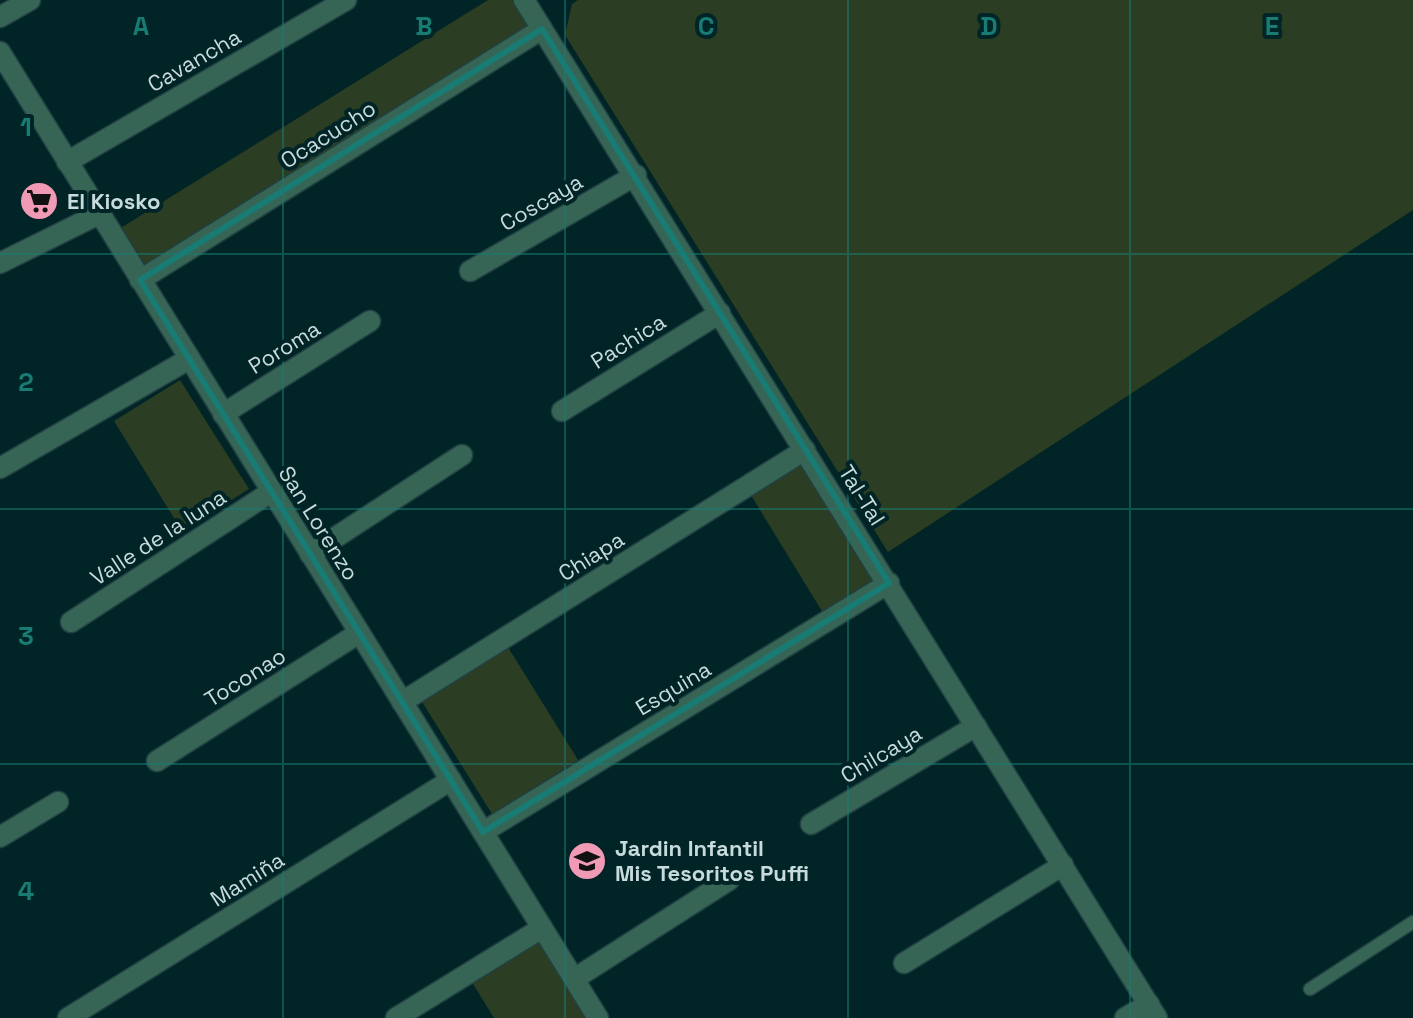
<svg xmlns="http://www.w3.org/2000/svg" width="1413" height="1018" viewBox="0 0 1413 1018" font-family="'Space Grotesk',sans-serif">
<rect width="100%" height="100%" fill="#012426"/>
<path fill="#2b3e23" d="M488 0H524L542 29 140 280 111 234Z
M578 0H1413V210L888 552 565 35 572 4Z
M180 380 249 489 182 531 114 421Z
M805 450 889 583 828 621 746 487Z
M506 644 578 760 492 814 419 697Z
M542 928 598 1018H494L467 974Z"/>
<g fill="none" stroke-linecap="round" stroke-linejoin="round">
<defs>
<path id="service" d="M1310 989 1413 922"/>
<path id="minor" d="M0 17 30 0
M67 162 346 0
M470 271 636 175
M140 280 542 29
M562 411 720 313
M223 414 370 321
M0 468 189 359
M310 554 462 455
M71 622 271 492
M402 702 805 450
M157 761 359 633
M811 824 976 726
M483 832 889 583
M0 837 58 802
M904 963 1063 865
M574 979 729 880
M68 1018 451 780
M396 1018 542 928
M1125 1018 1149 1004"/>
<path id="tertiary" d="M524 0 1157 1018
M0 52 598 1018
M0 263 99 214"/>
</defs>
<use href="#service" stroke="#214143" stroke-width="15"/>
<use href="#minor" stroke="#214143" stroke-width="23"/>
<use href="#tertiary" stroke="#214143" stroke-width="23"/>
<use href="#service" stroke="#376555" stroke-width="12"/>
<use href="#minor" stroke="#376555" stroke-width="20"/>
<use href="#tertiary" stroke="#376555" stroke-width="20"/>
</g>
<path fill="none" stroke="#187b74" stroke-width="6" stroke-linejoin="round" d="M542 29 889 583 483 832 140 280Z"/>
<path fill="none" stroke="#187b74" stroke-width="2" stroke-opacity="0.55" d="M283 0V1018M565 0V1018M848 0V1018M1130 0V1018M0 254H1413M0 509H1413M0 764H1413"/>
<defs>
<symbol id="supermarket-disc" viewBox="-11 -11 22 22"><circle r="9.5" fill="#f09ab5" stroke="#012426"/><path d="M-6-5.5h2.5l.6 2H6L4.5 2H-2.5L-4.4-4H-6ZM-1.5 3.2a1.3 1.3 0 1 0 .1 0ZM3 3.2a1.3 1.3 0 1 0 .1 0Z" fill="#111"/></symbol>
<symbol id="school-disc" viewBox="-11 -11 22 22"><circle r="9.5" fill="#f09ab5" stroke="#012426"/><path d="M0-5L7-2L0 1L-7-2ZM-4 1L0 2.5L4 1V4Q0 6-4 4Z" fill="#111"/></symbol>
</defs>
<g fill-rule="evenodd">
<use href="#supermarket-disc" x="17" y="179" width="44" height="44"/>
<use href="#school-disc" x="565" y="839" width="44" height="44"/>
</g>
<g text-anchor="middle" dominant-baseline="central" stroke-width="8" stroke-linejoin="round" paint-order="stroke">
<g font-size="22" fill="#c8dbdc" stroke="#012426">
<text transform="translate(194 60) rotate(-30)">Cavancha</text>
<text transform="translate(328 134) rotate(-32)">Ocacucho</text>
<text transform="translate(541 202) rotate(-30)">Coscaya</text>
<text transform="translate(628 341) rotate(-32)">Pachica</text>
<text transform="translate(284 347) rotate(-32)">Poroma</text>
<text transform="translate(862 495) rotate(58)">Tal-Tal</text>
<text transform="translate(319 523) rotate(58)">San Lorenzo</text>
<text transform="translate(158 537) rotate(-33)">Valle de la luna</text>
<text transform="translate(591 556) rotate(-32)">Chiapa</text>
<text transform="translate(245 677) rotate(-32)">Toconao</text>
<text transform="translate(673 688) rotate(-31)">Esquina</text>
<text transform="translate(881 754) rotate(-31)">Chilcaya</text>
<text transform="translate(247 879) rotate(-32)">Mamiña</text>
</g>
<g font-size="22" font-weight="bold" fill="#c8dbdc" stroke="#012426" text-anchor="start">
<text x="67" y="201">El Kiosko</text>
<text x="615" y="848">Jardin Infantil<tspan x="615" dy="25">Mis Tesoritos Puffi</tspan></text>
</g>
</g>
<g font-size="26" text-anchor="middle" font-weight="bold" fill="#187b74" stroke="#012426" stroke-width="8" stroke-linejoin="round" paint-order="stroke">
<text x="141" y="35">A</text>
<text x="424" y="35">B</text>
<text x="706" y="35">C</text>
<text x="989" y="35">D</text>
<text x="1272" y="35">E</text>
<text x="26" y="136">1</text>
<text x="26" y="391">2</text>
<text x="26" y="645">3</text>
<text x="26" y="900">4</text>
</g>
</svg>
